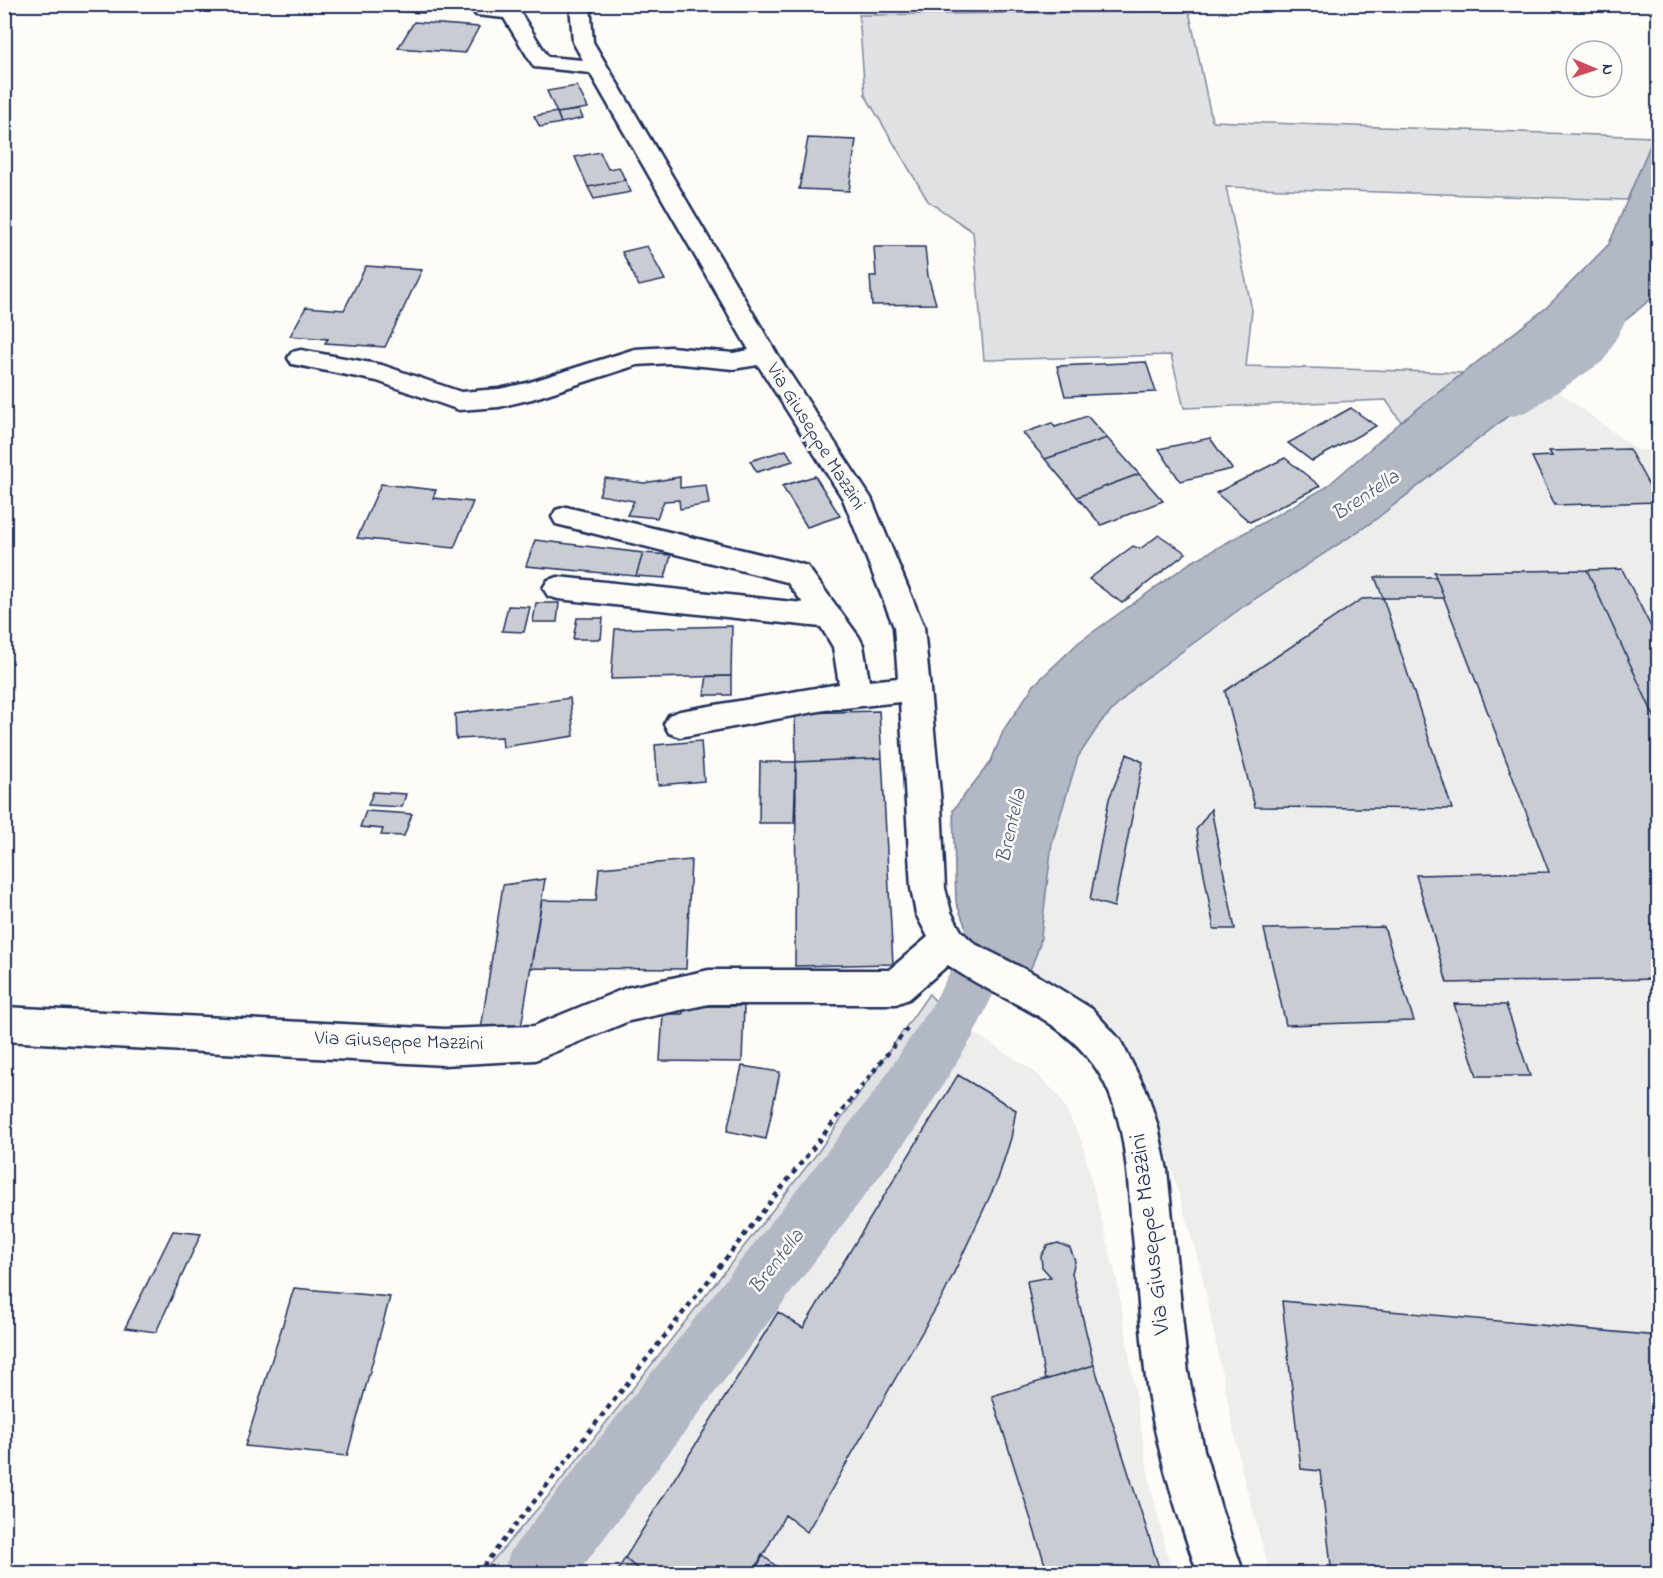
<svg xmlns="http://www.w3.org/2000/svg" width="1663" height="1578" viewBox="0 0 1663 1578" font-family="'Indie Flower',sans-serif">
<rect width="100%" height="100%" fill="#fdfcf7"/>
<filter id="ink" filterUnits="userSpaceOnUse"><feTurbulence type="fractalNoise" baseFrequency=".0167" numOctaves="2"/><feDisplacementMap in="SourceGraphic" scale="12" xChannelSelector="R" yChannelSelector="G"/><feConvolveMatrix kernelMatrix="1 2 1 2 8 2 1 2 1" color-interpolation-filters="sRGB"/></filter>
<g filter="url(#ink)">
<path fill="#edeeec" d="M1549 384 1637 450 1658 451V1573H1270L1242 1472 1201 1270 1157 1120 1125 1060 1026 981 1040 944 1052 843 1078 757 1100 722 1138 684 1244 606 1371 523Z
M969 1030 1034 1071 1059 1096 1082 1142 1117 1280 1150 1483 1172 1573 574 1574Z"/>
<path fill="#e0e1e3" stroke="#7e88a0" stroke-width="1.5" d="M1189 11 1212 121 1654 137 1627 200 1226 187 1252 310 1246 366 1463 373 1401 422 1386 400 1184 408 1171 355 984 360 973 232 928 201 865 95 859 15Z
M929 994 944 1010 969 1030 596 1546 574 1573H482L551 1493 818 1152Z"/>
<path fill="#b3b8c5" stroke="#76819c" stroke-width="1.5" d="M1658 126 1657 294 1549 384 1371 523 1244 606 1138 684 1101 722 1078 757 1052 843 1040 944 1026 981 997 962 968 933 956 902 953 810 991 761 1004 729 1034 685 1079 642 1190 563 1325 488 1401 422 1547 307 1609 244Z"/>
<g fill="none" stroke-linecap="round" stroke-linejoin="round">
<path fill="#b3b8c5" fill-rule="evenodd" d="M1658 193V243L1632 308 1608 354 1602 362 1527 412 1513 416 1499 412 1494 403 1499 394 1575 346 1596 308 1641 203 1646 196Z
M993 897 1011 904 1019 920 1007 966 972 1038 916 1128 577 1574H502L511 1550 876 1090 934 1002 956 961 967 920 975 904Z"/>
</g>
<path fill="#c9ccd3" stroke="#1b2f5e" stroke-width="1.5" d="M371 4H429L424 13 368 9Z
M414 22 479 27 465 53 398 48Z
M577 86 588 108 557 113 547 91Z
M579 110 583 118 561 123 557 113Z
M557 112 561 123 540 127 534 116Z
M808 138 856 140 849 191 799 189Z
M600 152 608 169 619 167 625 180 588 187 575 157Z
M625 180 631 192 594 199 588 187Z
M647 246 665 280 639 286 622 252Z
M874 247H925L928 276 936 304 872 305 870 276H876Z
M366 266 422 270 385 347 325 343 328 339 290 336 306 307 344 310Z
M1146 362 1156 392 1065 396 1057 366Z
M1351 408 1376 426 1312 461 1288 443Z
M1087 416 1107 438 1045 459 1023 433 1052 423 1055 427Z
M1107 438 1139 474 1077 497 1045 459Z
M1210 438 1232 469 1180 481 1159 449Z
M1629 449 1658 502 1555 505 1532 457 1552 456 1549 451Z
M786 450 793 461 757 472 750 461Z
M1285 458 1320 486 1250 522 1216 493Z
M1139 474 1163 501 1101 525 1077 497Z
M815 476 840 516 807 527 782 486Z
M680 477V488L706 485 709 504 680 509 679 500 664 501 657 518 627 515 634 501 599 495 605 478 644 483Z
M381 484 436 490 433 498 473 502 454 548 357 538Z
M1159 535 1186 553 1122 603 1089 579 1133 546 1140 549Z
M535 540 643 553 636 576 526 566Z
M643 553 671 555 665 578 636 576Z
M1622 569 1658 641V725L1587 570Z
M1587 570 1658 725V979L1447 983 1416 875 1549 872 1434 572Z
M1375 577H1436L1444 598H1383Z
M1383 598 1452 809 1255 807 1225 691 1362 599Z
M536 603H559L557 622H533Z
M508 606 530 607 524 632 502 631Z
M577 618H603L601 639H573Z
M732 626 731 676 611 679 615 629Z
M707 676H731V695H704Z
M570 698 574 736 503 747 502 737 456 739 455 714Z
M879 711 882 758 796 762 795 713Z
M701 741 704 781 658 785 655 745Z
M1127 754 1143 762 1114 907 1090 900 1109 799Z
M882 758 893 964 795 966 796 762Z
M760 762H796L794 823H759Z
M373 792 406 794 402 807 368 805Z
M1211 809 1235 929H1214L1196 830Z
M366 811 412 814 404 836 381 835 383 829 360 827Z
M691 860 686 969 531 968 542 900 596 901 599 868Z
M545 879 521 1028 481 1029 503 885Z
M1384 927 1414 1021 1286 1025 1264 929Z
M1454 1004 1506 1005 1530 1076H1477Z
M684 1006H744L742 1062 660 1061 663 1014H683Z
M742 1066 780 1072 766 1139 727 1131Z
M958 1075 1016 1110 1011 1138 998 1179 944 1294 807 1532 785 1515 753 1574H643L625 1558 778 1312 803 1328Z
M173 1231 201 1234 156 1332 125 1328Z
M1058 1243 1070 1248 1075 1261 1072 1273 1094 1365 1045 1380 1027 1281 1051 1277 1042 1267 1041 1256 1047 1246Z
M294 1288 390 1297 347 1456 245 1446Z
M1282 1301 1658 1336V1574H1332L1320 1471 1301 1469Z
M1094 1365 1161 1574H1048L992 1396Z
M762 1555 786 1574H753Z
M625 1558 643 1574H616Z"/>
<g fill="none" stroke-linecap="round" stroke-linejoin="round">
<defs>
<path id="minor" d="M570 4H590L593 42 777 354 871 498 924 627 941 804 945 888 951 912 961 931 975 944 1042 978 1092 1009 1120 1040 1147 1092 1158 1127 1167 1170 1188 1373 1204 1450 1221 1508 1244 1574H1198C1175 1508 1153 1440 1145 1371 1140 1323 1137 1274 1132 1226 1127 1172 1126 1109 1093 1064 1055 1012 996 1000 948 965L909 999 896 1004H709L629 1021 535 1060 444 1065 4 1041V1007L444 1029 534 1026 626 988 709 970H889L928 937 916 914 911 888 900 702 825 710 680 737 669 733 664 724 669 715 680 711 839 684 833 647 821 627 558 599 548 596 543 588 548 580 558 577 803 603 787 582 556 524 552 517 556 510 566 507 797 563 807 566 859 637 863 645 869 681 898 678 894 627 843 499 758 365 733 369 671 363 637 365 532 399 499 407 459 410 377 381 292 364 288 358 292 352 301 350 382 365 461 392 499 389 527 383 635 349 671 347 733 353 749 350 590 73 534 67 504 18 476 15 473 11 476 7 518 9 548 57 583 60 573 42Z"/>
</defs>
<use href="#minor" stroke="#1b2f5e" stroke-width="5"/>
<path stroke="#1b2f5e" stroke-width="4.5" stroke-dasharray="5 5" stroke-linecap="butt" d="M477 1574 910 1025"/>
<use href="#minor" fill="#fdfcf7" fill-rule="evenodd"/>
</g>
</g>
<g text-anchor="middle" dominant-baseline="central" stroke-width="5" stroke-linejoin="round" paint-order="stroke">
<g font-size="20" fill="#1b2f5e" stroke="#fdfcf7">
<text transform="translate(815 437) rotate(58)">Via Giuseppe Mazzini</text>
<text transform="translate(399 1042) rotate(2)">Via Giuseppe Mazzini</text>
</g>
<g font-size="21" font-style="italic" fill="#49587d" stroke="#fdfcf7">
<text transform="translate(1366 496) rotate(-33)">Brentella</text>
<text transform="translate(1012 826) rotate(-77)">Brentella</text>
<text transform="translate(777 1262) rotate(-52)">Brentella</text>
</g>
<g font-size="24" fill="#1b2f5e" stroke="#fdfcf7">
<text transform="translate(1151 1234) rotate(-97)">Via Giuseppe Mazzini</text>
</g>
</g>
<rect width="1663" height="1578" fill="none" stroke="#fdfcf7" stroke-width="24"/>
<rect x="12" y="12" width="1639" height="1554" fill="none" stroke="#1b2f5e" stroke-width="2" filter="url(#ink)"/>
<g transform="translate(1594 69) rotate(92)"><circle r="28" fill="#fdfcf7" stroke="#a3aaba" stroke-width="1.5"/>
<path d="M0-4.5L10 22L0 15L-10 22Z" fill="#d1495b"/>
<text y="-9" font-size="16" font-weight="bold" text-anchor="middle" fill="#1b2f5e">N</text>
</g>
</svg>
